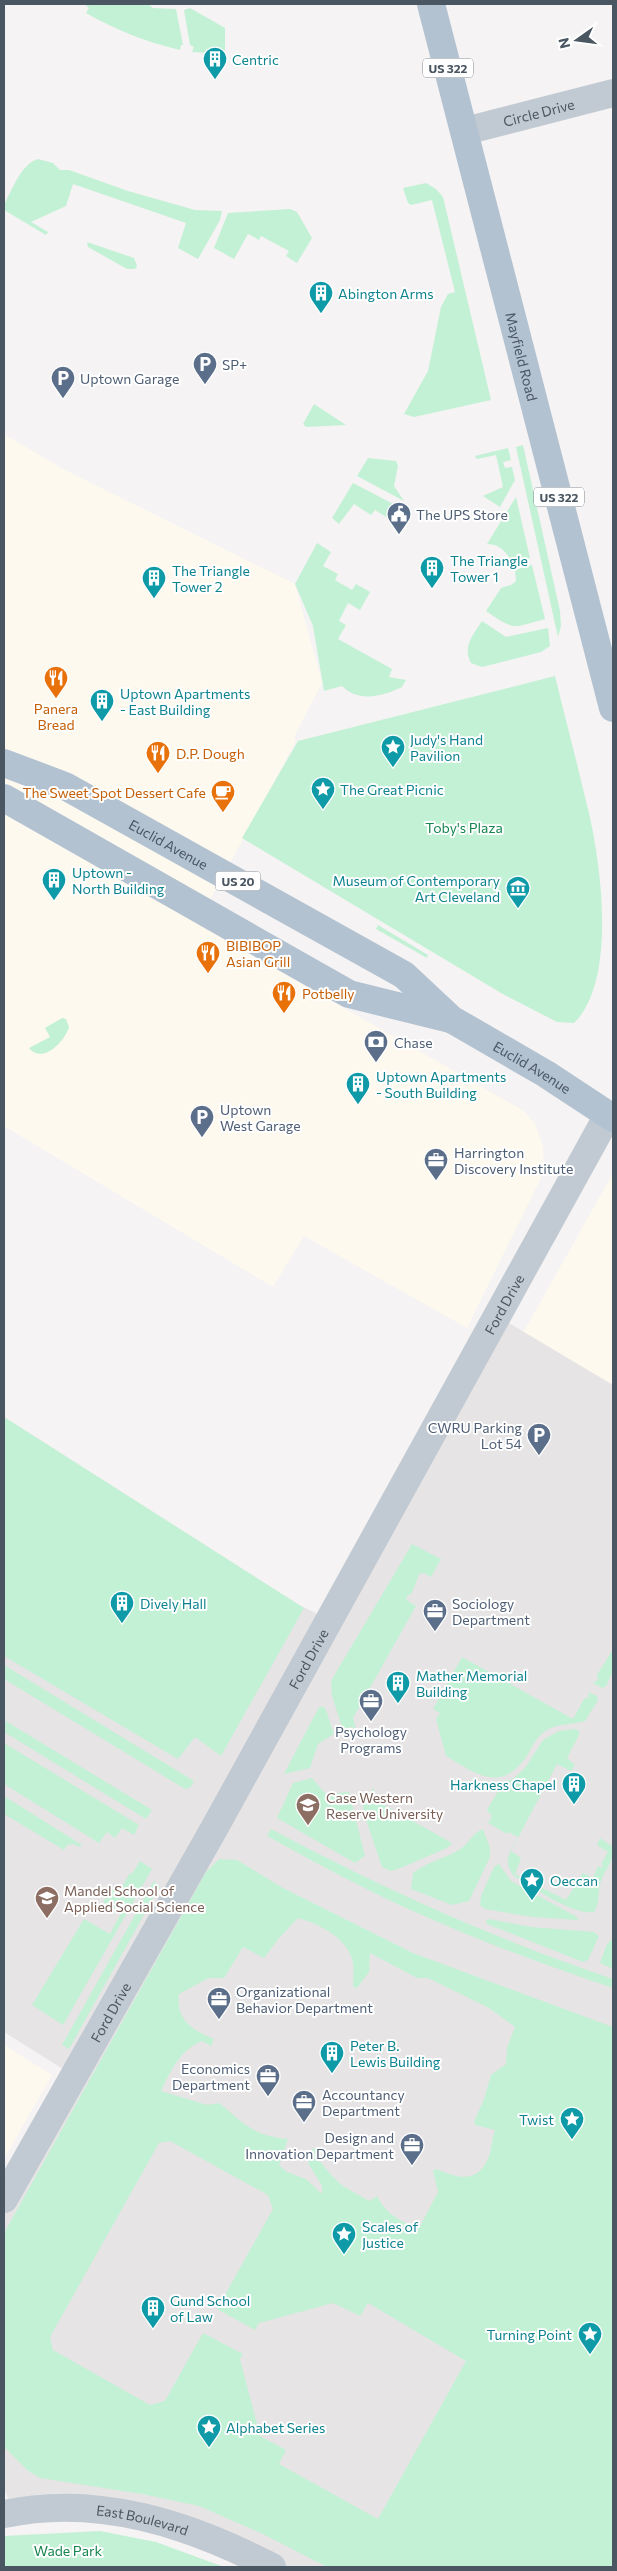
<svg xmlns="http://www.w3.org/2000/svg" width="617" height="2571" viewBox="0 0 617 2571" font-family="Commissioner,sans-serif">
<rect width="100%" height="100%" fill="#f5f3f3"/>
<path fill="#fdf9ef" d="M4 434 63 469 295 584 322 683 294 737 296 741 197 924 524 1111 535 1124 543 1146 544 1165 540 1180 467 1328 304 1236 273 1287 4 1126Z
M612 1175H613V1385L523 1333Z
M4 2045 52 2075 4 2159Z"/>
<path fill="#e6e4e5" d="M497 1316 613 1385V2567H272L174 2525 13 2512 4 2488V2199L74 2076 4 2032V1417L299 1605 328 1619Z"/>
<path fill="#c3f1d5" fill-rule="evenodd" d="M84 4H148L153 8 176 9 183 45H181L180 50C146 42 116 30 86 13L89 8Z
M190 8 225 28V54L192 52 194 47 190 45 184 10Z
M38 159 53 163 60 170H69L128 191 195 210 222 211 220 220 198 259 178 248 186 223 73 184 66 206 31 222 48 232 46 235 4 210V205C12 190 21 164 38 159Z
M426 183 436 189 443 197 491 400 414 417 404 414 428 371 441 307 448 294 455 292 432 200 411 205 408 203 403 188Z
M290 209 297 212 312 238 297 263 286 256 289 251 261 236 259 240 248 234 234 259 214 248 228 213Z
M87 242 134 258 137 266 135 269H127L88 247Z
M314 404 346 425 306 427 303 424Z
M523 445 560 611 561 626 558 637 516 447Z
M508 448 511 460 503 462 505 468 512 467 515 480 500 507 483 496 503 487 496 455 477 459 475 456Z
M368 458 396 461 398 466 394 486 404 501 357 476Z
M353 483 399 507 391 520 375 510 371 515 354 504 339 524 332 518Z
M516 497 530 558 513 563C506 552 500 544 487 544Z
M317 543 331 552 323 566 338 574 335 580 352 590 356 584 370 592 360 610 348 603 339 621 346 625 338 639 392 669 389 677 406 680 402 687C384 696 358 703 342 686L324 691 313 626 295 584Z
M532 565 545 619C512 628 515 631 486 611L501 588 511 585 516 581 515 570Z
M482 621 506 637 548 628 550 646 541 652 482 667 471 663C462 647 473 635 482 621Z
M555 676C565 717 576 759 586 801 602 863 617 981 574 1023L557 1022 501 993 242 838 298 741Z
M378 925 428 955 427 958 376 929Z
M62 1018 66 1019 69 1027C65 1041 43 1065 29 1048L50 1037 45 1028Z
M4 1417 304 1608 221 1756 195 1737 178 1759 4 1656Z
M412 1544 441 1559 431 1577 424 1573 419 1574 412 1593 406 1597 408 1601 416 1606 353 1718 356 1729 352 1727 347 1728 344 1733 332 1696 331 1681Z
M612 1651 613 1671 606 1686 602 1688 593 1683 598 1680 597 1675Z
M462 1657 573 1719 584 1699 589 1697 588 1692 597 1696 598 1700 585 1721C572 1725 556 1723 544 1732 534 1739 531 1751 524 1760 499 1793 473 1772 446 1756L436 1719 440 1713 433 1709Z
M4 1665 194 1781 190 1788 185 1789 4 1679Z
M319 1707H324L326 1710 334 1734 318 1744 310 1768 284 1774Z
M4 1720 152 1810 146 1819 4 1732Z
M575 1729 579 1731V1735L567 1758 575 1765 571 1771 557 1764 511 1851 521 1858 515 1874 566 1900 583 1873 593 1878 598 1866 602 1868 603 1866 601 1864 608 1852 597 1845 600 1838 613 1847C613 1864 606 1867 601 1881 597 1892 601 1901 594 1912 571 1915 535 1888 514 1876 502 1861 510 1852 518 1837L508 1832 507 1834 488 1823 492 1816 487 1810 503 1783 513 1779 525 1768 543 1740 559 1731Z
M4 1743 139 1825 134 1835 122 1828 115 1838 107 1832 99 1843 4 1784Z
M312 1778 326 1794 349 1792 365 1856 355 1863 277 1818 293 1783Z
M373 1787 377 1801 452 1843 447 1848 398 1869 391 1871 382 1867 366 1820 360 1791 365 1793 371 1792Z
M4 1796 82 1845 80 1847 73 1844 67 1845 64 1850 4 1814Z
M271 1829C382 1888 494 1939 613 1979V1988C549 1966 484 1943 422 1915 369 1892 318 1864 267 1836Z
M483 1829 490 1848V1857L469 1901 452 1905 411 1889 413 1873C427 1862 444 1859 459 1850 469 1844 472 1833 483 1829Z
M219 1859 237 1860 283 1888 413 1953 613 2027V2567H327L263 2534 199 2506 142 2494 40 2478 27 2470 4 2447V2233L206 1872ZM298 1918C320 1924 349 1939 353 1963 354 1970 353 1979 353 1987L357 1988 369 1972 370 1953 417 1978H428L489 2008 515 2027 507 2048 506 2064 491 2075 484 2099 474 2122 475 2125 495 2130C492 2138 492 2146 490 2153 480 2183 461 2180 437 2169L433 2171 438 2192 419 2228C400 2222 386 2214 377 2196L369 2201 343 2186 333 2177 318 2159V2148L312 2149 308 2163 322 2186V2194L306 2179 287 2172 279 2165 288 2139C253 2136 245 2124 219 2103L207 2105 161 2091C171 2070 180 2050 202 2041L211 2046 214 2039C192 2030 176 2020 179 1994L209 1978H224L243 1947 264 1958 279 1938ZM170 2141 268 2195 273 2209 217 2309 255 2330 259 2323 333 2303 360 2316 368 2303 466 2361 378 2519 279 2464 286 2450 260 2436 240 2359 243 2354 203 2333 165 2401 150 2405 53 2350 50 2337 159 2143Z
M140 1861 152 1869 63 2025 32 2005 84 1919 110 1934 121 1913 103 1902 114 1887 120 1890 130 1873 132 1874Z
M499 1864 511 1881 577 1917 578 1920 532 1917 485 1909 480 1905 481 1896 494 1867Z
M154 1881 160 1886 69 2049 62 2045Z
M489 1919 531 1927 594 1932 599 1936 588 1960 583 1962 487 1924 486 1920Z
M613 1938V1969L600 1963 607 1944Z
M100 2531 156 2542 224 2567H4V2536Z"/>
<g fill="none" stroke-linecap="round" stroke-linejoin="round">
<g stroke="#c1cad2" stroke-width="28">
<path id="s1" d="M465 131 613 93"/>
<path id="s2" d="M4 2199 215 1827 608 1115"/>
<path id="s3" d="M4 2514C98 2494 189 2524 272 2567"/>
</g>
<g stroke="#b3c2d1" stroke-width="28">
<path id="s4" d="M431 4 613 708"/>
<path id="s5" d="M4 763 65 786 404 975 451 1019 546 1074 613 1118"/>
<path d="M4 798 349 994 450 1019"/>
</g>
</g>
<defs>
<symbol id="building-pin" viewBox="-11 -11 22 30"><path d="M0 17L-7.5 6A9.5 9.5 0 1 1 7.5 6Z" fill="#0f9aa8" stroke="#fff"/><path d="M-4-6H4V6H1V3H-1V6H-4ZM-2.5-4.3h1.7v1.8h-1.7ZM.8-4.3h1.7v1.8H.8ZM-2.5-1h1.7V.8h-1.7ZM.8-1h1.7V.8H.8Z" fill="#fff"/></symbol>
<symbol id="parking-pin" viewBox="-11 -11 22 30"><path d="M0 17L-7.5 6A9.5 9.5 0 1 1 7.5 6Z" fill="#5c6f8a" stroke="#fff"/><path d="M-3.5-5.5H1a3.5 3.5 0 0 1 0 7H-1V5.5H-3.5ZM-1-3.4V-.6H.8a1.4 1.4 0 0 0 0-2.8Z" fill="#fff"/></symbol>
<symbol id="civic-pin" viewBox="-11 -11 22 30"><path d="M0 17L-7.5 6A9.5 9.5 0 1 1 7.5 6Z" fill="#5c6f8a" stroke="#fff"/><path d="M-.6-6.5H3V-4.5H.6V-3L4-1V1h2V6H-6V1h2V-1L-.6-3ZM-1.2 2.5V6h2.4V2.5Z" fill="#fff"/></symbol>
<symbol id="restaurant-pin" viewBox="-11 -11 22 30"><path d="M0 17L-7.5 6A9.5 9.5 0 1 1 7.5 6Z" fill="#e8710a" stroke="#fff"/><path d="M-5-6h1v4h1v-4h1v4h1v-4h1v5L-1.5 .5V6h-2V.5L-5-1ZM5-6V6H3V1.5H1.5Q1.5-4 5-6Z" fill="#fff"/></symbol>
<symbol id="sight-pin" viewBox="-11 -11 22 30"><path d="M0 17L-7.5 6A9.5 9.5 0 1 1 7.5 6Z" fill="#0f9aa8" stroke="#fff"/><path d="M0-6L1.8-2.2L6-1.7L2.9 1.2L3.7 5.4L0 3.3L-3.7 5.4L-2.9 1.2L-6-1.7L-1.8-2.2Z" fill="#fff"/></symbol>
<symbol id="cafe-pin" viewBox="-11 -11 22 30"><path d="M0 17L-7.5 6A9.5 9.5 0 1 1 7.5 6Z" fill="#e8710a" stroke="#fff"/><path d="M-5.5-4.5H6V0H3Q3 3.5 0 3.5H-2.5Q-5.5 3.5-5.5 0ZM3-3.2v2h1.7v-2ZM-6 4.5H4V6H-6Z" fill="#fff"/></symbol>
<symbol id="museum-pin" viewBox="-11 -11 22 30"><path d="M0 17L-7.5 6A9.5 9.5 0 1 1 7.5 6Z" fill="#0f9aa8" stroke="#fff"/><path d="M0-6L6-3V-2H-6V-3ZM-5-1h2V3h-2ZM-1-1h2V3h-2ZM3-1h2V3H3ZM-6 4H6V6H-6Z" fill="#fff"/></symbol>
<symbol id="bank-pin" viewBox="-11 -11 22 30"><path d="M0 17L-7.5 6A9.5 9.5 0 1 1 7.5 6Z" fill="#5c6f8a" stroke="#fff"/><path d="M-6-4H6V4H-6ZM0-2.3a2.3 2.3 0 1 0 0 4.6a2.3 2.3 0 1 0 0-4.6Z" fill="#fff"/></symbol>
<symbol id="office-pin" viewBox="-11 -11 22 30"><path d="M0 17L-7.5 6A9.5 9.5 0 1 1 7.5 6Z" fill="#5c6f8a" stroke="#fff"/><path d="M-6-3h4V-5.5h4V-3h4V5H-6ZM-1-4.5V-3h2v-1.5ZM-6 0V1H6V0Z" fill="#fff"/></symbol>
<symbol id="university-pin" viewBox="-11 -11 22 30"><path d="M0 17L-7.5 6A9.5 9.5 0 1 1 7.5 6Z" fill="#8d6e63" stroke="#fff"/><path d="M0-5L7-2L0 1L-7-2ZM-4 1L0 2.5L4 1V4Q0 6-4 4Z" fill="#fff"/></symbol>
<symbol id="school-pin" viewBox="-11 -11 22 30"><path d="M0 17L-7.5 6A9.5 9.5 0 1 1 7.5 6Z" fill="#8d6e63" stroke="#fff"/><path d="M0-5L7-2L0 1L-7-2ZM-4 1L0 2.5L4 1V4Q0 6-4 4Z" fill="#fff"/></symbol>
</defs>
<g fill-rule="evenodd">
<use href="#building-pin" x="201" y="45" width="28" height="38"/>
<use href="#building-pin" x="307" y="279" width="28" height="38"/>
<use href="#parking-pin" x="191" y="350" width="28" height="38"/>
<use href="#parking-pin" x="49" y="364" width="28" height="38"/>
<use href="#civic-pin" x="385" y="500" width="28" height="38"/>
<use href="#building-pin" x="418" y="554" width="28" height="38"/>
<use href="#building-pin" x="140" y="564" width="28" height="38"/>
<use href="#restaurant-pin" x="42" y="664" width="28" height="38"/>
<use href="#building-pin" x="88" y="687" width="28" height="38"/>
<use href="#sight-pin" x="379" y="733" width="28" height="38"/>
<use href="#restaurant-pin" x="144" y="739" width="28" height="38"/>
<use href="#sight-pin" x="309" y="775" width="28" height="38"/>
<use href="#cafe-pin" x="209" y="778" width="28" height="38"/>
<use href="#building-pin" x="40" y="866" width="28" height="38"/>
<use href="#museum-pin" x="504" y="874" width="28" height="38"/>
<use href="#restaurant-pin" x="194" y="939" width="28" height="38"/>
<use href="#restaurant-pin" x="270" y="979" width="28" height="38"/>
<use href="#bank-pin" x="362" y="1028" width="28" height="38"/>
<use href="#building-pin" x="344" y="1070" width="28" height="38"/>
<use href="#parking-pin" x="188" y="1103" width="28" height="38"/>
<use href="#office-pin" x="422" y="1146" width="28" height="38"/>
<use href="#parking-pin" x="525" y="1421" width="28" height="38"/>
<use href="#building-pin" x="108" y="1589" width="28" height="38"/>
<use href="#office-pin" x="421" y="1597" width="28" height="38"/>
<use href="#building-pin" x="384" y="1669" width="28" height="38"/>
<use href="#office-pin" x="357" y="1687" width="28" height="38"/>
<use href="#building-pin" x="560" y="1770" width="28" height="38"/>
<use href="#university-pin" x="294" y="1791" width="28" height="38"/>
<use href="#sight-pin" x="518" y="1866" width="28" height="38"/>
<use href="#school-pin" x="33" y="1884" width="28" height="38"/>
<use href="#office-pin" x="205" y="1985" width="28" height="38"/>
<use href="#building-pin" x="318" y="2039" width="28" height="38"/>
<use href="#office-pin" x="254" y="2062" width="28" height="38"/>
<use href="#office-pin" x="290" y="2088" width="28" height="38"/>
<use href="#sight-pin" x="558" y="2105" width="28" height="38"/>
<use href="#office-pin" x="398" y="2131" width="28" height="38"/>
<use href="#sight-pin" x="330" y="2220" width="28" height="38"/>
<use href="#building-pin" x="139" y="2294" width="28" height="38"/>
<use href="#sight-pin" x="576" y="2320" width="28" height="38"/>
<use href="#sight-pin" x="195" y="2413" width="28" height="38"/>
</g>
<g text-anchor="middle" dominant-baseline="central" stroke-width="4" stroke-linejoin="round" paint-order="stroke">
<g fill="#fff" stroke="#808990" stroke-width="1">
<rect x="423" y="58.5" width="50" height="19" rx="4"/>
<rect x="534" y="487.5" width="50" height="19" rx="4"/>
<rect x="215.5" y="871.5" width="45" height="19" rx="4"/>
</g>
<g font-size="12" font-weight="bold" fill="#4a5661">
<text x="448" y="68">US 322</text>
<text x="559" y="497">US 322</text>
<text x="238" y="881">US 20</text>
</g>
<g font-size="14" fill="#0d838f" stroke="#fff" text-anchor="start">
<text x="232" y="59">Centric</text>
<text x="338" y="293">Abington Arms</text>
<text x="450" y="560">The Triangle<tspan x="450" dy="16">Tower 1</tspan></text>
<text x="172" y="570">The Triangle<tspan x="172" dy="16">Tower 2</tspan></text>
<text x="120" y="693">Uptown Apartments<tspan x="120" dy="16">- East Building</tspan></text>
<text x="410" y="739">Judy's Hand<tspan x="410" dy="16">Pavilion</tspan></text>
<text x="340" y="789">The Great Picnic</text>
<text x="72" y="872">Uptown -<tspan x="72" dy="16">North Building</tspan></text>
<text x="500" y="880" text-anchor="end">Museum of Contemporary<tspan x="500" dy="16">Art Cleveland</tspan></text>
<text x="376" y="1076">Uptown Apartments<tspan x="376" dy="16">- South Building</tspan></text>
<text x="140" y="1603">Dively Hall</text>
<text x="416" y="1675">Mather Memorial<tspan x="416" dy="16">Building</tspan></text>
<text x="556" y="1784" text-anchor="end">Harkness Chapel</text>
<text x="550" y="1880">Oeccan</text>
<text x="350" y="2045">Peter B.<tspan x="350" dy="16">Lewis Building</tspan></text>
<text x="554" y="2119" text-anchor="end">Twist</text>
<text x="362" y="2226">Scales of<tspan x="362" dy="16">Justice</tspan></text>
<text x="170" y="2300">Gund School<tspan x="170" dy="16">of Law</tspan></text>
<text x="572" y="2334" text-anchor="end">Turning Point</text>
<text x="226" y="2427">Alphabet Series</text>
</g>
<g font-size="14" fill="#4a5661" stroke="#fff">
<text stroke="none"><textPath href="#s1" startOffset="76">Circle Drive</textPath></text>
<text stroke="none"><textPath href="#s4" startOffset="364">Mayfield Road</textPath></text>
<text stroke="none"><textPath href="#s5" startOffset="184">Euclid Avenue</textPath></text>
<text stroke="none"><textPath href="#s5" startOffset="612">Euclid Avenue</textPath></text>
<text stroke="none"><textPath href="#s2" startOffset="1025">Ford Drive</textPath></text>
<text stroke="none"><textPath href="#s2" startOffset="620">Ford Drive</textPath></text>
<text stroke="none"><textPath href="#s2" startOffset="215">Ford Drive</textPath></text>
<text stroke="none"><textPath href="#s3" startOffset="140">East Boulevard</textPath></text>
</g>
<g font-size="14" fill="#4e5e75" stroke="#fff" text-anchor="start">
<text x="222" y="364">SP+</text>
<text x="80" y="378">Uptown Garage</text>
<text x="416" y="514">The UPS Store</text>
<text x="394" y="1042">Chase</text>
<text x="220" y="1109">Uptown<tspan x="220" dy="16">West Garage</tspan></text>
<text x="454" y="1152">Harrington<tspan x="454" dy="16">Discovery Institute</tspan></text>
<text x="522" y="1427" text-anchor="end">CWRU Parking<tspan x="522" dy="16">Lot 54</tspan></text>
<text x="452" y="1603">Sociology<tspan x="452" dy="16">Department</tspan></text>
<text x="371" y="1731" text-anchor="middle">Psychology<tspan x="371" dy="16">Programs</tspan></text>
<text x="236" y="1991">Organizational<tspan x="236" dy="16">Behavior Department</tspan></text>
<text x="250" y="2068" text-anchor="end">Economics<tspan x="250" dy="16">Department</tspan></text>
<text x="322" y="2094">Accountancy<tspan x="322" dy="16">Department</tspan></text>
<text x="394" y="2137" text-anchor="end">Design and<tspan x="394" dy="16">Innovation Department</tspan></text>
</g>
<g font-size="14" fill="#c56008" stroke="#fff" text-anchor="start">
<text x="56" y="708" text-anchor="middle">Panera<tspan x="56" dy="16">Bread</tspan></text>
<text x="176" y="753">D.P. Dough</text>
<text x="206" y="792" text-anchor="end">The Sweet Spot Dessert Cafe</text>
<text x="226" y="945">BIBIBOP<tspan x="226" dy="16">Asian Grill</tspan></text>
<text x="302" y="993">Potbelly</text>
</g>
<g font-size="14" fill="#17864f" stroke="#fff">
<text x="464" y="827">Toby's Plaza</text>
<text x="68" y="2550">Wade Park</text>
</g>
<g font-size="14" fill="#785e54" stroke="#fff" text-anchor="start">
<text x="326" y="1797">Case Western<tspan x="326" dy="16">Reserve University</tspan></text>
<text x="64" y="1890">Mandel School of<tspan x="64" dy="16">Applied Social Science</tspan></text>
</g>
</g>
<rect width="617" height="2571" fill="none" stroke="#4a5661" stroke-width="10"/>
<g transform="translate(577 40) rotate(256)" stroke="#ffffff" stroke-width="4" paint-order="stroke">
<path d="M0-4L9 19L0 12L-9 19Z" fill="#4a5661"/>
<text y="-8" font-size="14" font-weight="bold" text-anchor="middle" fill="#4a5661">N</text>
</g>
</svg>
